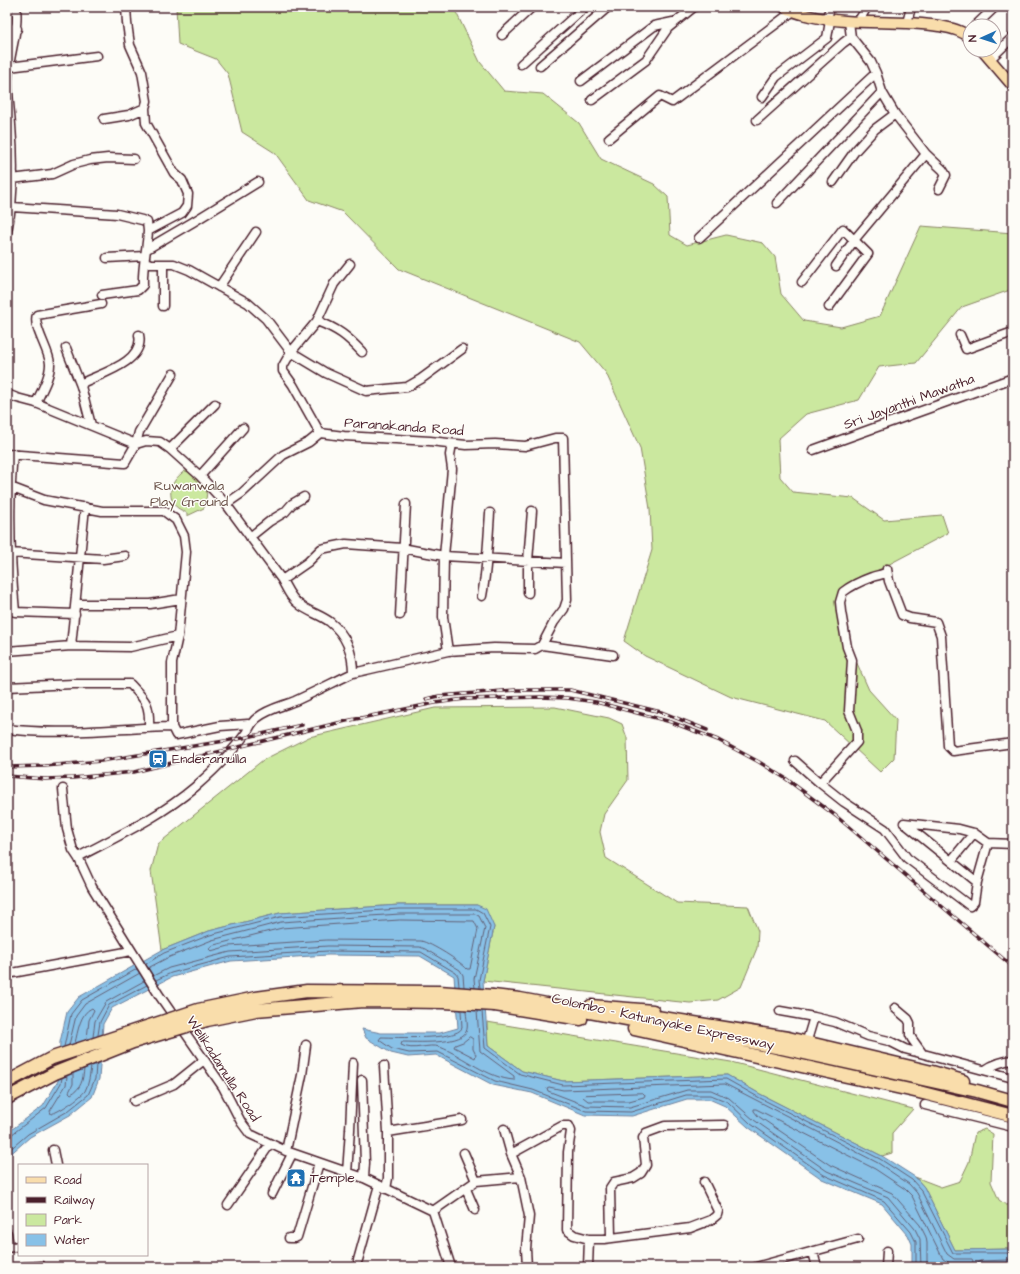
<svg xmlns="http://www.w3.org/2000/svg" width="1020" height="1274" viewBox="0 0 1020 1274" font-family="'Architects Daughter',sans-serif">
<rect width="100%" height="100%" fill="#fdfcf7"/>
<filter id="ink" filterUnits="userSpaceOnUse"><feTurbulence type="fractalNoise" baseFrequency=".025" numOctaves="2"/><feDisplacementMap in="SourceGraphic" scale="8" xChannelSelector="R" yChannelSelector="G"/><feConvolveMatrix kernelMatrix="1 2 1 2 8 2 1 2 1" color-interpolation-filters="sRGB"/></filter>
<g filter="url(#ink)">
<path fill="#cbe89f" stroke="#8a8465" d="M176 7H451L455 10 480 62 504 91 543 94 579 123 601 159 654 184 668 197 670 235 687 245 726 235 763 243 775 257 781 294 804 321 841 327 880 316 921 226 1013 233V289L962 307 916 363 879 367 859 400 806 414 778 439 780 477 793 492 853 498 884 520 942 515 948 533 848 586 842 603 847 641 869 690 896 720 894 758 880 772 825 721 731 697 645 656 624 641 652 550 650 509 640 448 606 373 580 342 399 269 343 212 309 200 275 153 242 132 228 74 216 59 178 44Z
M185 471 191 472C206 488 210 485 204 508L187 516V513C183 511 176 508 174 504 166 491 174 478 185 471Z
M555 707 609 718 622 724 627 738 628 780 604 814 600 832 606 858 677 903 748 906 758 931 757 948 741 987 718 1000 690 1003 483 981 494 927 477 905H399L280 913 209 931 162 950 151 871 158 844 263 760 309 737 435 708Z
M487 1022 731 1062 913 1109 892 1133V1153L882 1156 760 1094 727 1075 563 1081 522 1071 488 1046Z
M985 1129 993 1134 991 1182 999 1200 1006 1205 1013 1204V1252L1008 1249 955 1250 924 1187 915 1177 941 1187 960 1181 969 1162 975 1133Z
M1013 1261V1267H954L1010 1264Z"/>
<path fill="#88c1e7" stroke="#6f809c" d="M399 905H477L486 909 494 927 483 981 488 1046 522 1071 563 1081 727 1075 760 1094 882 1156 915 1177 924 1187 955 1250 1009 1249 1013 1252V1261L1010 1263 954 1267H912V1244L908 1235 882 1204 822 1179 748 1127 725 1106 709 1099H687L632 1116 585 1115 532 1093 493 1085 436 1055 408 1057 391 1053 366 1038 362 1029 381 1033H440L458 1028 454 976 420 956 328 955 231 961 172 977 112 1008 103 1024 99 1079 92 1097 70 1115 30 1137 7 1157V1133L43 1106 58 1081 60 1042 67 1012 79 997 162 950 209 931 280 913Z"/>
<g fill="none" stroke-linecap="round" stroke-linejoin="round">
<path stroke="#636076" stroke-width="1" d="M400 920 474 921 478 929 470 969H467C461 962 431 943 421 941L327 940 229 946 211 951 209 949 210 947 214 945 282 928Z
M146 964 164 953 210 935 280 917 399 909H476L483 913 490 927 479 980 480 988
M148 968 167 958 212 940 281 922 400 914H475L479 916 485 928 474 979 475 988
M153 976 169 968 230 952 328 946 420 947 425 949 460 970 463 975 464 987
M156 980 171 973 230 957 328 951 421 952 456 973 458 976 459 986
M461 1010 462 1028C456 1041 395 1037 381 1037L379 1040 392 1049 409 1053 438 1052 495 1081 533 1090 586 1111 631 1112 686 1095H711L728 1102 751 1124 824 1175 884 1201 911 1232 916 1242V1267
M466 1010C466 1017 469 1026 466 1032 459 1045 415 1042 402 1042L401 1045C414 1052 428 1043 440 1047 465 1057 487 1078 514 1080V1076L480 1051 477 1011
M482 1011 485 1048 520 1074 563 1085 726 1079 758 1097 880 1159 912 1180 921 1190 953 1253H1007L1012 1256 1013 1255
M98 1035 100 1022 109 1005 147 985
M93 1037 95 1021 106 1002 144 981
M470 1037 473 1039V1049L476 1055 475 1058 454 1047 455 1045 463 1042Z
M75 1043C78 1031 80 1013 92 1008L94 1010 89 1020 87 1039
M69 1045 76 1016 85 1004 140 973
M64 1047 71 1014 82 1000 137 969
M73 1073V1084L69 1092 71 1094C81 1089 83 1080 84 1069
M67 1076 66 1085 50 1111 51 1114C59 1112 81 1097 85 1091 89 1084 90 1074 91 1066
M643 1093 645 1095 644 1097 629 1101H588L583 1097 585 1095Z
M7 1136 11 1135 46 1108 61 1083 62 1078
M7 1152 28 1134 68 1111 88 1095 95 1079 96 1064
M921 1267 920 1239 915 1229 888 1197 827 1171 754 1120 729 1098 711 1090H687L630 1107 587 1106 548 1091 547 1088 549 1087 563 1090 725 1084 878 1163 909 1184 917 1193 947 1254 954 1259H972L973 1261 972 1267
M927 1267V1243L926 1237 920 1225 892 1193 830 1165 758 1116 754 1111V1109H756L875 1169 905 1189 912 1196 943 1259 951 1264 964 1265 966 1267
M977 1267V1263L980 1261 1008 1260 1012 1257 1013 1258"/>
<defs>
<path id="minor" d="M825 20 831 7
M849 22 851 37 871 62 876 73 882 92 895 114 926 154 943 170 946 175 939 189
M858 22 867 7
M907 23 911 7
M975 26 995 7
M7 28 17 29
M502 35 532 7
M990 59 1013 37
M521 64 585 7
M540 66 608 7
M9 67 97 56
M581 81 654 26 673 22
M762 97 776 77 827 38 830 21
M592 100 646 60 668 28 694 7
M104 119 129 115 145 108
M757 120 843 43 851 37
M609 138 660 96 672 102 792 12
M12 179 52 174 74 164 90 160 108 158 134 159
M833 182 855 151 875 129 895 114
M777 203 882 92
M12 207 117 214 142 220 147 222 148 231
M7 232C14 198 14 161 11 125 10 109 7 93 8 77 9 53 19 31 16 7
M699 238 876 73
M147 249 193 222 258 182
M107 258 145 256
M145 262 151 264H174L189 270 248 303 266 319 291 352 317 321 334 284 350 264
M836 266 855 239 926 154
M802 282 843 229 868 254 829 307
M219 287 256 232
M102 295 138 290 143 285C142 267 147 250 148 231L182 213 187 206 188 194 182 180 174 173 146 123 145 108 147 101 142 72 130 45 127 23 126 7
M163 306V264
M317 321C338 329 347 336 362 352
M960 335 966 349 1013 332
M66 348 81 386 91 425
M81 386 84 382C103 373 145 361 139 335
M7 394 17 398 36 403 136 444 146 441 160 442 170 449 200 476 226 504 282 580C287 589 291 599 300 605 309 612 321 615 330 622 346 635 353 653 353 673
M36 403C42 390 50 377 50 364 50 351 32 326 37 315L101 304
M170 449 215 404
M813 450 1013 378
M7 454 125 463 136 444 139 432 173 374
M13 454C8 507 10 559 15 612L75 614
M200 476 243 428
M10 487 44 500 102 511H164L176 520 184 536 186 552 178 636 172 663V727
M226 504 242 493 283 455 309 442 320 433
M250 537 270 521 285 512 292 504 304 497
M10 553 103 559 125 556
M887 569 889 581 902 615 910 618 936 622 941 636 948 746 953 751 1013 743
M282 580 308 562 321 549 346 544 402 548 444 556 566 563
M528 593V561L532 511
M482 596C487 569 488 541 490 513
M76 604H150L181 599
M400 615 406 504
M542 645 613 655
M71 646 85 507
M7 651 71 646 130 647 178 636
M448 651 443 617 444 556 452 469 450 455 452 444
M7 687 73 684H130C146 701 150 703 149 728
M7 729C62 736 117 728 172 727L176 735 220 726 248 724 250 725
M795 761 820 783 857 742V731L849 711 852 660 847 647 841 612 840 602 843 592C852 585 861 581 872 577 877 575 883 575 887 572
M820 783 844 802 885 829 907 858 970 906 974 902 977 882 988 843
M63 789 67 829 73 850 79 859 92 887 159 995 223 1087 241 1122 250 1134 286 1151 364 1178 433 1211 451 1267
M79 859 80 856C120 835 161 816 195 787 210 774 231 753 243 737 249 731 250 723 257 718 268 709 283 706 295 701 315 692 334 682 353 673L362 671 448 651 494 648 535 649 542 645 554 622 564 609 567 600 563 438H555L525 446 495 444 466 445 430 441 344 436 320 433 293 385 283 371V366L291 352 326 373 366 391 407 387 421 379 462 349
M951 861 974 833
M977 882 904 823 959 829 974 833 988 843 1013 844
M7 974 131 951
M895 1008 908 1019 910 1023V1035L912 1039 922 1053
M780 1011 814 1017 835 1022 868 1036 889 1041 905 1049 1013 1078
M808 1037 814 1017
M384 1066 388 1132
M985 1070C994 1064 1002 1061 1013 1060
M362 1080 365 1163 364 1178
M134 1101 174 1084 204 1060
M925 1105 1013 1127
M504 1129 511 1154 521 1177 529 1216 526 1249 527 1267
M53 1150 56 1165
M286 1151 302 1075 306 1045
M464 1153 476 1181
M511 1154 562 1126H569L571 1131 568 1152 567 1230 574 1235 589 1239H604L690 1228 711 1220 717 1215 718 1211 704 1182
M347 1173 350 1130 353 1063
M386 1189 388 1178V1132L462 1120
M466 1189 475 1210
M272 1194 292 1154
M228 1205 270 1144
M433 1211 476 1181 521 1177
M7 1233 9 1247
M611 1237 610 1188 614 1182 633 1178 641 1173 646 1165 643 1138 646 1133 665 1126 724 1125
M289 1238H294L297 1237 319 1163
M7 1248 19 1246
M813 1252 817 1267
M358 1260 379 1185
M24 1267 41 1266V1267
M588 1267 589 1239
M756 1267 858 1239
M886 1267 887 1251"/>
<path id="major" d="M784 7C793 12 801 14 810 16 853 26 896 19 939 26 950 28 962 30 970 38
M982 50 1013 86"/>
<path id="highway" d="M493 996 520 999 781 1048 977 1091 1013 1101
M495 1005 581 1019
M591 1006 653 1011
M644 1015 788 1038 932 1072 963 1081
M634 1029 919 1092 1013 1116"/>
</defs>
<use href="#minor" stroke="#4a1f2b" stroke-width="11"/>
<use href="#major" stroke="#4a1f2b" stroke-width="13"/>
<use href="#highway" stroke="#4a1f2b" stroke-width="15"/>
<use href="#minor" stroke="#fdfcf7" stroke-width="8"/>
<use href="#major" stroke="#f9ddab" stroke-width="10"/>
<use href="#highway" stroke="#f9ddab" stroke-width="12"/>
<defs>
<path id="rail" d="M426 699 439 696 515 690H570L661 712 707 730
M7 767 45 766 101 761 243 738 302 725
M7 776 45 779 73 778 134 772 346 721 435 703 465 699 540 697 567 698 596 702 671 722 718 740 759 762 785 778 836 816 1013 967"/>
</defs>
<use href="#rail" stroke="#4a1f2b" stroke-width="3.5"/>
<use href="#rail" stroke="#fdfcf7" stroke-width="2" stroke-dasharray="6" stroke-linecap="butt"/>
<defs>
<path id="highway-bridge" d="M7 1082 52 1058 198 1010 256 998 307 991 439 992 493 996
M7 1098 55 1073 133 1042 207 1020 256 1010 363 1001 444 1002 495 1005"/>
</defs>
<use href="#highway-bridge" stroke="#4a1f2b" stroke-width="15" stroke-linecap="butt"/>
<use href="#highway-bridge" stroke="#f9ddab" stroke-width="12"/>
</g>
</g>
<defs>
<symbol id="station-square" viewBox="-11 -11 22 22"><rect x="-9" y="-9" width="18" height="18" rx="4" fill="#1f6fb2" stroke="#fdfcf7"/><path d="M-3-6H3Q5-6 5-4V2Q5 4 3 4L4.5 6H3L1.5 4h-3L-3 6H-4.5L-3 4Q-5 4-5 2V-4Q-5-6-3-6ZM-3.5-4v3h7v-3ZM-3.5 1v1.5H-2V1ZM2 1v1.5H3.5V1Z" fill="#fff"/></symbol>
<symbol id="temple-square" viewBox="-11 -11 22 22"><rect x="-9" y="-9" width="18" height="18" rx="4" fill="#1f6fb2" stroke="#fdfcf7"/><path d="M0-6L5-2H3V0L6.5 2.5H4V6H1.5V3h-3V6H-4V2.5H-6.5L-3 0V-2H-5Z" fill="#fff"/></symbol>
</defs>
<g fill-rule="evenodd">
<use href="#station-square" x="147" y="748" width="22" height="22"/>
<use href="#temple-square" x="285" y="1167" width="22" height="22"/>
</g>
<g text-anchor="middle" dominant-baseline="central" stroke-width="3" stroke-linejoin="round" paint-order="stroke">
<g font-size="14" fill="#4a1f2b" stroke="#fdfcf7">
<text transform="translate(909 402) rotate(-20)">Sri Jayanthi Mawatha</text>
<text transform="translate(404 427) rotate(4)">Paranakanda Road</text>
<text transform="translate(663 1022) rotate(12)">Colombo - Katunayake Expressway</text>
<text transform="translate(223 1069) rotate(57)">Welikadamulla Road</text>
</g>
<g font-size="14" fill="#6a5148" stroke="#fdfcf7">
<text x="189" y="486">Ruwanwala<tspan x="189" dy="16">Play Ground</tspan></text>
</g>
<g font-size="14" fill="#4a1f2b" stroke="#fdfcf7" text-anchor="start">
<text x="172" y="759">Enderamulla</text>
<text x="310" y="1178">Temple</text>
</g>
</g>
<rect width="1020" height="1274" fill="none" stroke="#fdfcf7" stroke-width="24"/>
<rect x="12" y="12" width="996" height="1250" fill="none" stroke="#4a1f2b" stroke-width="1.5" filter="url(#ink)"/>
<rect x="18" y="1164" width="130" height="92" fill="#fdfcf7" stroke="#b5a4a5"/>
<rect x="26" y="1177" width="20" height="6" fill="#f9ddab" stroke="#b5a4a5"/>
<text x="54" y="1184" font-size="12" fill="#4a1f2b">Road</text>
<rect x="26" y="1197" width="20" height="6" fill="#4a1f2b" stroke="#b5a4a5"/>
<text x="54" y="1204" font-size="12" fill="#4a1f2b">Railway</text>
<rect x="26" y="1214" width="20" height="12" fill="#cbe89f" stroke="#b5a4a5"/>
<text x="54" y="1224" font-size="12" fill="#4a1f2b">Park</text>
<rect x="26" y="1234" width="20" height="12" fill="#88c1e7" stroke="#b5a4a5"/>
<text x="54" y="1244" font-size="12" fill="#4a1f2b">Water</text>
<g transform="translate(982 38) rotate(267)"><circle r="19" fill="#fdfcf7" stroke="#b5a4a5"/>
<path d="M0-3L7 15L0 10L-7 15Z" fill="#1f6fb2"/>
<text y="-6" font-size="11" font-weight="bold" text-anchor="middle" fill="#4a1f2b">N</text>
</g>
</svg>
